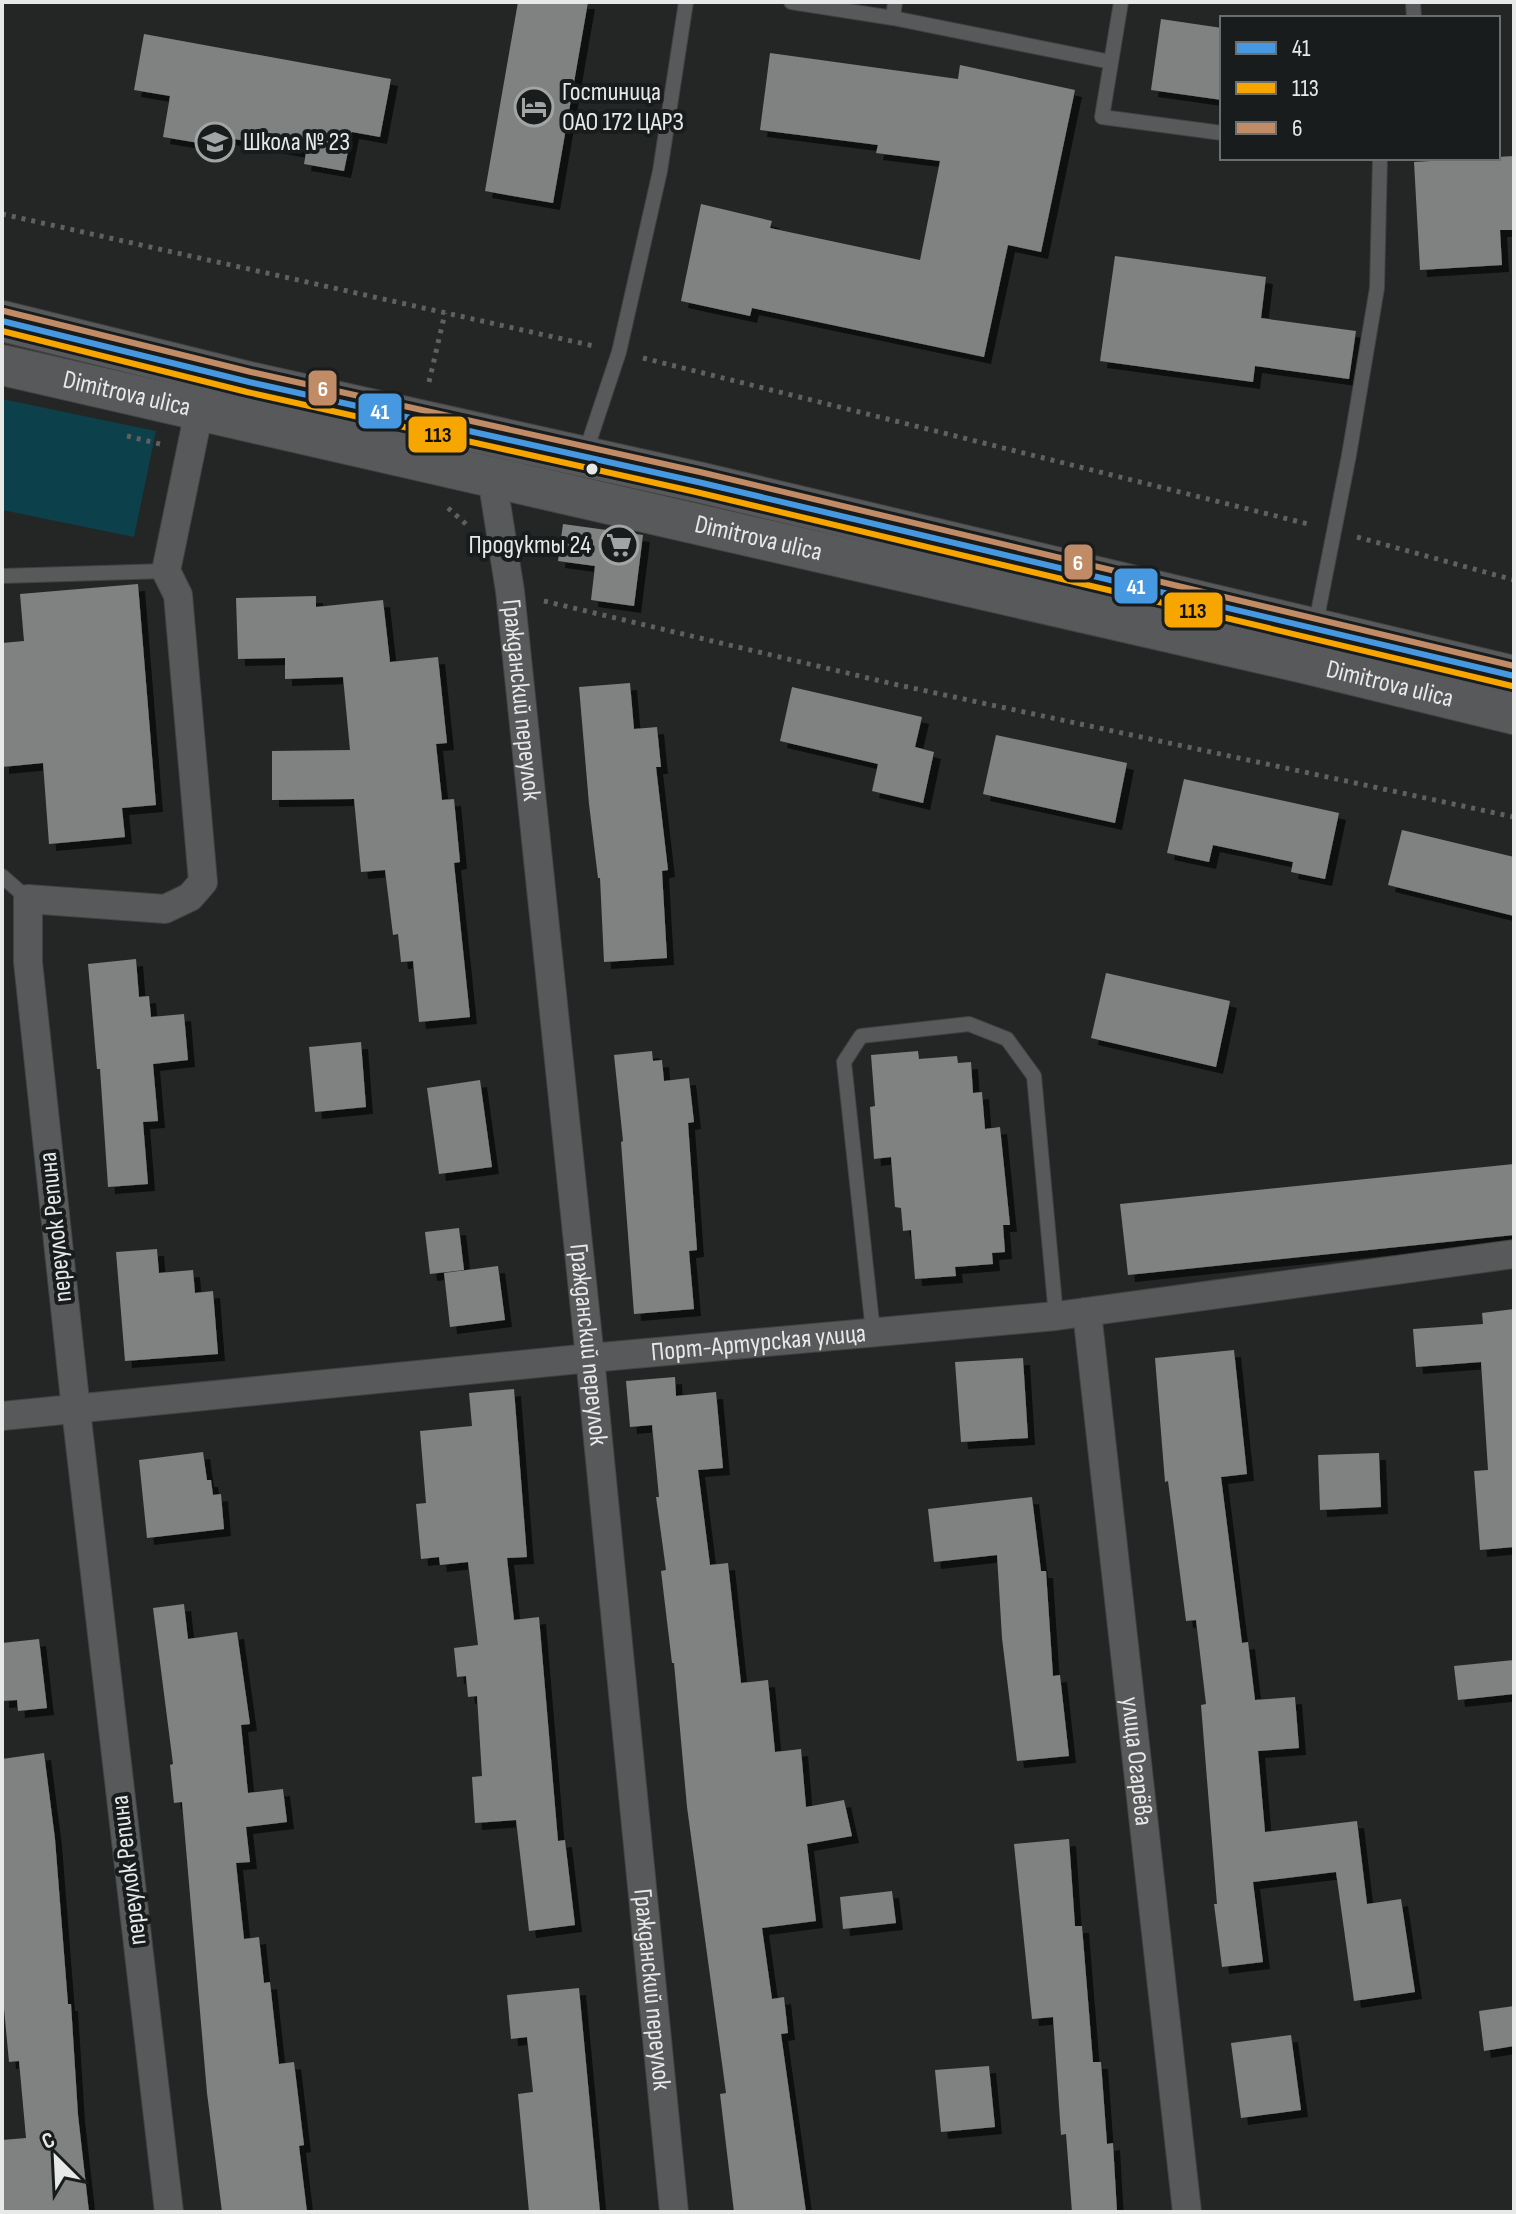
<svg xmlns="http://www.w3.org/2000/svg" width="1516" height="2214" viewBox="0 0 1516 2214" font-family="'Sofia Sans Condensed',sans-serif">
<defs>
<filter id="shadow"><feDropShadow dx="7" dy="7" stdDeviation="0" flood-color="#0009"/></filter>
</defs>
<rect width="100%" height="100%" fill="#242525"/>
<path fill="#0c404b" d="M2 399 156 431 134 537 2 510Z"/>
<path fill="#808181" filter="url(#shadow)" d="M518 2H588L553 203 485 191Z
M1161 19 1222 28V100L1151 90Z
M144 34 391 79 380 137 352 132 344 171 304 164 306 152 207 134 205 144 163 137 170 96 134 90Z
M770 53 958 79 960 65 1075 90 1041 252 1008 245 984 357 752 308 750 316 681 301 701 204 772 221 770 228 920 260 940 161 876 153 878 145 760 130Z
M1514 156V230H1500L1502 265 1420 270 1414 162Z
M1115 256 1266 277 1261 318 1356 331 1349 379 1255 366 1253 382 1100 361Z
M563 524 643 535 634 606 591 600 595 566 558 561Z
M138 584 156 805 122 808 125 837 49 844 43 763 2 767V643L24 641 20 594Z
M316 596V607L383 600 390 662 438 657 447 743 436 744 442 800 454 799 460 862 454 863 470 1017 419 1022 413 961 401 962 398 934 393 935 385 870 361 872 354 799 272 800V751L350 750 343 677 285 679V658L238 659 236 598Z
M630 683 634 729 657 727 661 767H656L668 870 662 871 667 958 604 962 600 878H598L589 804 579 687Z
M792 687 922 717 915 747 934 752 923 803 872 791 878 764 780 741Z
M996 735 1127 763 1115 823 983 794Z
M1184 779 1339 813 1325 879 1291 872 1293 862 1213 845 1209 862 1167 853Z
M1402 830 1514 857V916L1388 885Z
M136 959 139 997 149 996 151 1017 184 1014 188 1060 153 1064 158 1121 143 1122 148 1184 108 1187 100 1069H97L88 964Z
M1106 973 1230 1001 1216 1067 1091 1038Z
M361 1042 366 1107 315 1112 309 1047Z
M652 1051 653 1061 662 1060 664 1081 689 1078 694 1122 688 1123 697 1250 689 1251 694 1309 634 1314 621 1142 623 1141 614 1055Z
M918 1051 919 1059 957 1056 958 1063 971 1062 973 1093 982 1092 985 1129 1000 1127 1010 1225H1003L1005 1252 992 1253 993 1264 955 1267 956 1276 915 1279 911 1230 903 1231 901 1208 895 1207 891 1157 874 1159 870 1107 875 1106 871 1055Z
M480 1080 492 1167 439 1174 427 1088Z
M1514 1164V1235L1128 1275 1120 1204Z
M459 1228 464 1270 430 1274 425 1232Z
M157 1249 159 1273 193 1270 195 1293 213 1291 218 1354 125 1361 116 1252Z
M498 1266 505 1320 450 1327 444 1273Z
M1514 1309V1547L1480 1550 1474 1471 1488 1470 1481 1362 1416 1367 1413 1329 1483 1324 1482 1313Z
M1234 1350 1247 1474 1221 1477 1242 1643 1248 1642 1255 1700 1295 1697 1299 1748 1258 1751 1265 1832 1357 1821 1367 1904 1401 1899 1415 1992 1354 2001 1336 1872 1253 1882 1263 1962 1222 1967 1214 1904H1217L1201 1705 1206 1704 1196 1620 1186 1621 1168 1481 1165 1482 1155 1358Z
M1023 1358 1028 1438 961 1442 955 1362Z
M675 1377 676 1396 716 1392 723 1468 698 1470 710 1565 728 1563 741 1683 768 1680 775 1752 801 1749 806 1807 844 1800 852 1836 807 1844 816 1921 762 1928 772 1999 784 1997 788 2033 781 2034 806 2212H734L720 2094 726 2093 687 1807 674 1663H672L661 1571 666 1570 656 1497H659L652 1425 630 1427 626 1381Z
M514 1389 527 1557 507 1558 514 1620 539 1617 558 1841 565 1840 575 1925 529 1931 516 1820 475 1823 472 1777 482 1776 477 1696 468 1697 466 1676 457 1677 454 1648 478 1645 468 1562 440 1565 439 1557 421 1559 416 1504 426 1503 420 1431 472 1426 469 1393Z
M203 1452 207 1480H211L213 1495 221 1494 224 1529 147 1538 139 1460Z
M1379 1453 1381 1507 1320 1510 1318 1455Z
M1032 1497 1041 1571H1046L1053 1676 1060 1675 1069 1756 1017 1761 1002 1638 997 1555 934 1562 928 1509Z
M184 1604 188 1639 237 1632 250 1724 241 1725 248 1793 283 1789 287 1822 246 1827 250 1862 236 1863 244 1939 259 1937 264 1983 270 1982 279 2064 294 2062 304 2145 299 2146 307 2212H222L207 2093 182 1802 174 1803 170 1765 173 1764 153 1608Z
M39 1639 47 1708 18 1711 17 1700 2 1701V1643Z
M1514 1660V1694L1458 1700 1454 1666Z
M44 1753 55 1839 68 2004H71L78 2115 89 2212H2V2140L26 2138 19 2061 9 2062 2 1987V1759Z
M1069 1839 1075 1926H1082L1093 2062H1101L1107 2144 1113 2143 1117 2212H1072L1066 2134 1061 2135 1053 2017 1032 2019 1014 1844Z
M892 1891 896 1923 843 1929 840 1897Z
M579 1988 600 2212H529L518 2094 533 2092 527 2037 511 2039 507 1995Z
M1514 2006V2046L1484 2051 1479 2011Z
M1291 2035 1301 2110 1241 2118 1231 2043Z
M989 2066 995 2127 941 2132 935 2070Z"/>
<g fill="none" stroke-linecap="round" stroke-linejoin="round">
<defs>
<path id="lane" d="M791 2 893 18 895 2
M1121 2 1102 117 1222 133
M1413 2 1414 18
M893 18 1111 62
M585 454 619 352 660 171 686 2
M2 576 166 571
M1315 628 1349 455 1377 288 1380 158
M2 876 28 899
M873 1332 844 1062 861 1036 969 1024 1007 1039 1034 1076 1056 1316"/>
<g id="street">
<path id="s1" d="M492 478 510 591 590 1358 674 2212"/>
<path id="s2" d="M1087 1312 1187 2212"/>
<path id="s3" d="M2 1416 590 1358 1056 1316 1514 1254"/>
<path d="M169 2212 76 1410 28 962V899L165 909 190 897 203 882 178 595 166 571 199 411"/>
</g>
<g id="secondary">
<path d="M2 321 249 382 698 482 1514 676"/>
<path id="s4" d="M2 365 1304 663 1514 714"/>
</g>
</defs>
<use href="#lane" stroke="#414242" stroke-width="16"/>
<use href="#street" stroke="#414242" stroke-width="30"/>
<use href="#secondary" stroke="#414242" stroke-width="42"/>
<path stroke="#5f6060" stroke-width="5" stroke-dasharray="4 6" stroke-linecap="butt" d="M2 214 594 346
M643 358 1312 525
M429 382 445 313
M127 436 160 444
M448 508 467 525
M1357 537 1514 580
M544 601 889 683 1514 817"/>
<use href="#lane" stroke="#58595a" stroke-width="14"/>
<use href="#street" stroke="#58595a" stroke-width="28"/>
<use href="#secondary" stroke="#58595a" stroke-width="40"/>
<defs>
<path id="bus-1" d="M2 321 249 382 698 482 1514 676"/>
<path id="bus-2" d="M2 331 247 392 696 492 1512 686"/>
<path id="bus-3" d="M4 311 251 372 700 472 1514 666"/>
</defs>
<use href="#bus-1" stroke="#191c1d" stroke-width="12"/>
<use href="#bus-2" stroke="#191c1d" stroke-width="12"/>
<use href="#bus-3" stroke="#191c1d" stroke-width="12"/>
<use href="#bus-1" stroke="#4699e1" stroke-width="6"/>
<use href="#bus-2" stroke="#f7a600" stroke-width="6"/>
<use href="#bus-3" stroke="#c18c65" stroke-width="6"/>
</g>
<defs>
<symbol id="hotel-ring" viewBox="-11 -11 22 22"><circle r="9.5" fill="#191c1d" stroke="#a3a4a4" stroke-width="1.5"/><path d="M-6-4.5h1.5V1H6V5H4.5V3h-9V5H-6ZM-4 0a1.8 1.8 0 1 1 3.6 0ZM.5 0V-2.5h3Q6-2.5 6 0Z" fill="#a3a4a4"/></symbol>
<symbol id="school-ring" viewBox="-11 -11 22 22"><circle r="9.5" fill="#191c1d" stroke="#a3a4a4" stroke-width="1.5"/><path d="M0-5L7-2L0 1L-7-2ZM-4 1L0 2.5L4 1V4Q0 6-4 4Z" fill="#a3a4a4"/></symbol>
<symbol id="supermarket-ring" viewBox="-11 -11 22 22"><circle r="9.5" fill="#191c1d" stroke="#a3a4a4" stroke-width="1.5"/><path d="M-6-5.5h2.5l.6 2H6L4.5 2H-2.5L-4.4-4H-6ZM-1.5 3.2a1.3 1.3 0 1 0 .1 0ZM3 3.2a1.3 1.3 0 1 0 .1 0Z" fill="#a3a4a4"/></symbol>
</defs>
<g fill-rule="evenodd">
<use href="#hotel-ring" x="512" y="85" width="44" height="44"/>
<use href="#school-ring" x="193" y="120" width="44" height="44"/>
<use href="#supermarket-ring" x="597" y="523" width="44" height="44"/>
</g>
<circle fill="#e7e9e9" stroke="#191c1d" stroke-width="3" cx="592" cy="469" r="7"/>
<g text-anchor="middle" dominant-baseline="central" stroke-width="8" stroke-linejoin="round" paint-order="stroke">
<g font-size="26" fill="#e7e9e9" stroke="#191c1d" text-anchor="start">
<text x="562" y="92">Гостиница<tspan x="562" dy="30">ОАО 172 ЦАРЗ</tspan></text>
<text x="243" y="142">Школа № 23</text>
<text x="591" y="545" text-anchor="end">Продукты 24</text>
</g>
<g font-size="26" fill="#e7e9e9" stroke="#191c1d">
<text stroke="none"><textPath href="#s4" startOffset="128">Dimitrova ulica</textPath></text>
<text stroke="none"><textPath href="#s4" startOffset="776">Dimitrova ulica</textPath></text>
<text stroke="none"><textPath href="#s4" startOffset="1424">Dimitrova ulica</textPath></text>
<text stroke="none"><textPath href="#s1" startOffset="224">Гражданский переулок</textPath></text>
<text transform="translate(56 1227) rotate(-96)">переулок Репина</text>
<text stroke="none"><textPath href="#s3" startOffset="760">Порт-Артурская улица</textPath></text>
<text stroke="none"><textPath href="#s1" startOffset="872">Гражданский переулок</textPath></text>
<text stroke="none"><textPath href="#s2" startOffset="452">улица Огарёва</textPath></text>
<text transform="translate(129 1870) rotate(-97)">переулок Репина</text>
<text stroke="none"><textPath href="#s1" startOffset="1520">Гражданский переулок</textPath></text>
</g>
</g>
<g stroke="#191c1d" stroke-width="3">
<rect x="307" y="369" width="31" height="38" rx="8" fill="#c18c65"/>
<rect x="357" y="392" width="46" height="38" rx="8" fill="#4699e1"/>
<rect x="407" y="415" width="61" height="39" rx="8" fill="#f7a600"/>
<rect x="1063" y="543" width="31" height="38" rx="8" fill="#c18c65"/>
<rect x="1113" y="567" width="46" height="38" rx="8" fill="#4699e1"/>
<rect x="1163" y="591" width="61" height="38" rx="8" fill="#f7a600"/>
</g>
<g font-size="22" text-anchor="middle" font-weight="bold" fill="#fff">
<text x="323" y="396">6</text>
<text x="380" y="419">41</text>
<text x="1078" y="570">6</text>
<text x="1136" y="594">41</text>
</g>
<g font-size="22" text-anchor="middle" font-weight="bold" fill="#111">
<text x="438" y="442">113</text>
<text x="1193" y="618">113</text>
</g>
<rect width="1516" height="2214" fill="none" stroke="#e7e9e9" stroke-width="8"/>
<rect x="1220" y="16" width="280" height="144" fill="#191c1d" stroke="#6b6e6f" stroke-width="2"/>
<rect x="1236" y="42" width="40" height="12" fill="#4699e1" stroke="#6b6e6f" stroke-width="2"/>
<text x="1292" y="56" font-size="24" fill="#e7e9e9">41</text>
<rect x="1236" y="82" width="40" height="12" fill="#f7a600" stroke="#6b6e6f" stroke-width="2"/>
<text x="1292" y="96" font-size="24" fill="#e7e9e9">113</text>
<rect x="1236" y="122" width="40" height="12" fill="#c18c65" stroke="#6b6e6f" stroke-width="2"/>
<text x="1292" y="136" font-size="24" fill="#e7e9e9">6</text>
<g transform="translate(56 2158) rotate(336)" stroke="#191c1d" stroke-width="6" paint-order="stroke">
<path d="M0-6L14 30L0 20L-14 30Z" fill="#e7e9e9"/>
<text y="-12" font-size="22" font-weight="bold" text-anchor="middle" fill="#e7e9e9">С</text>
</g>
</svg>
